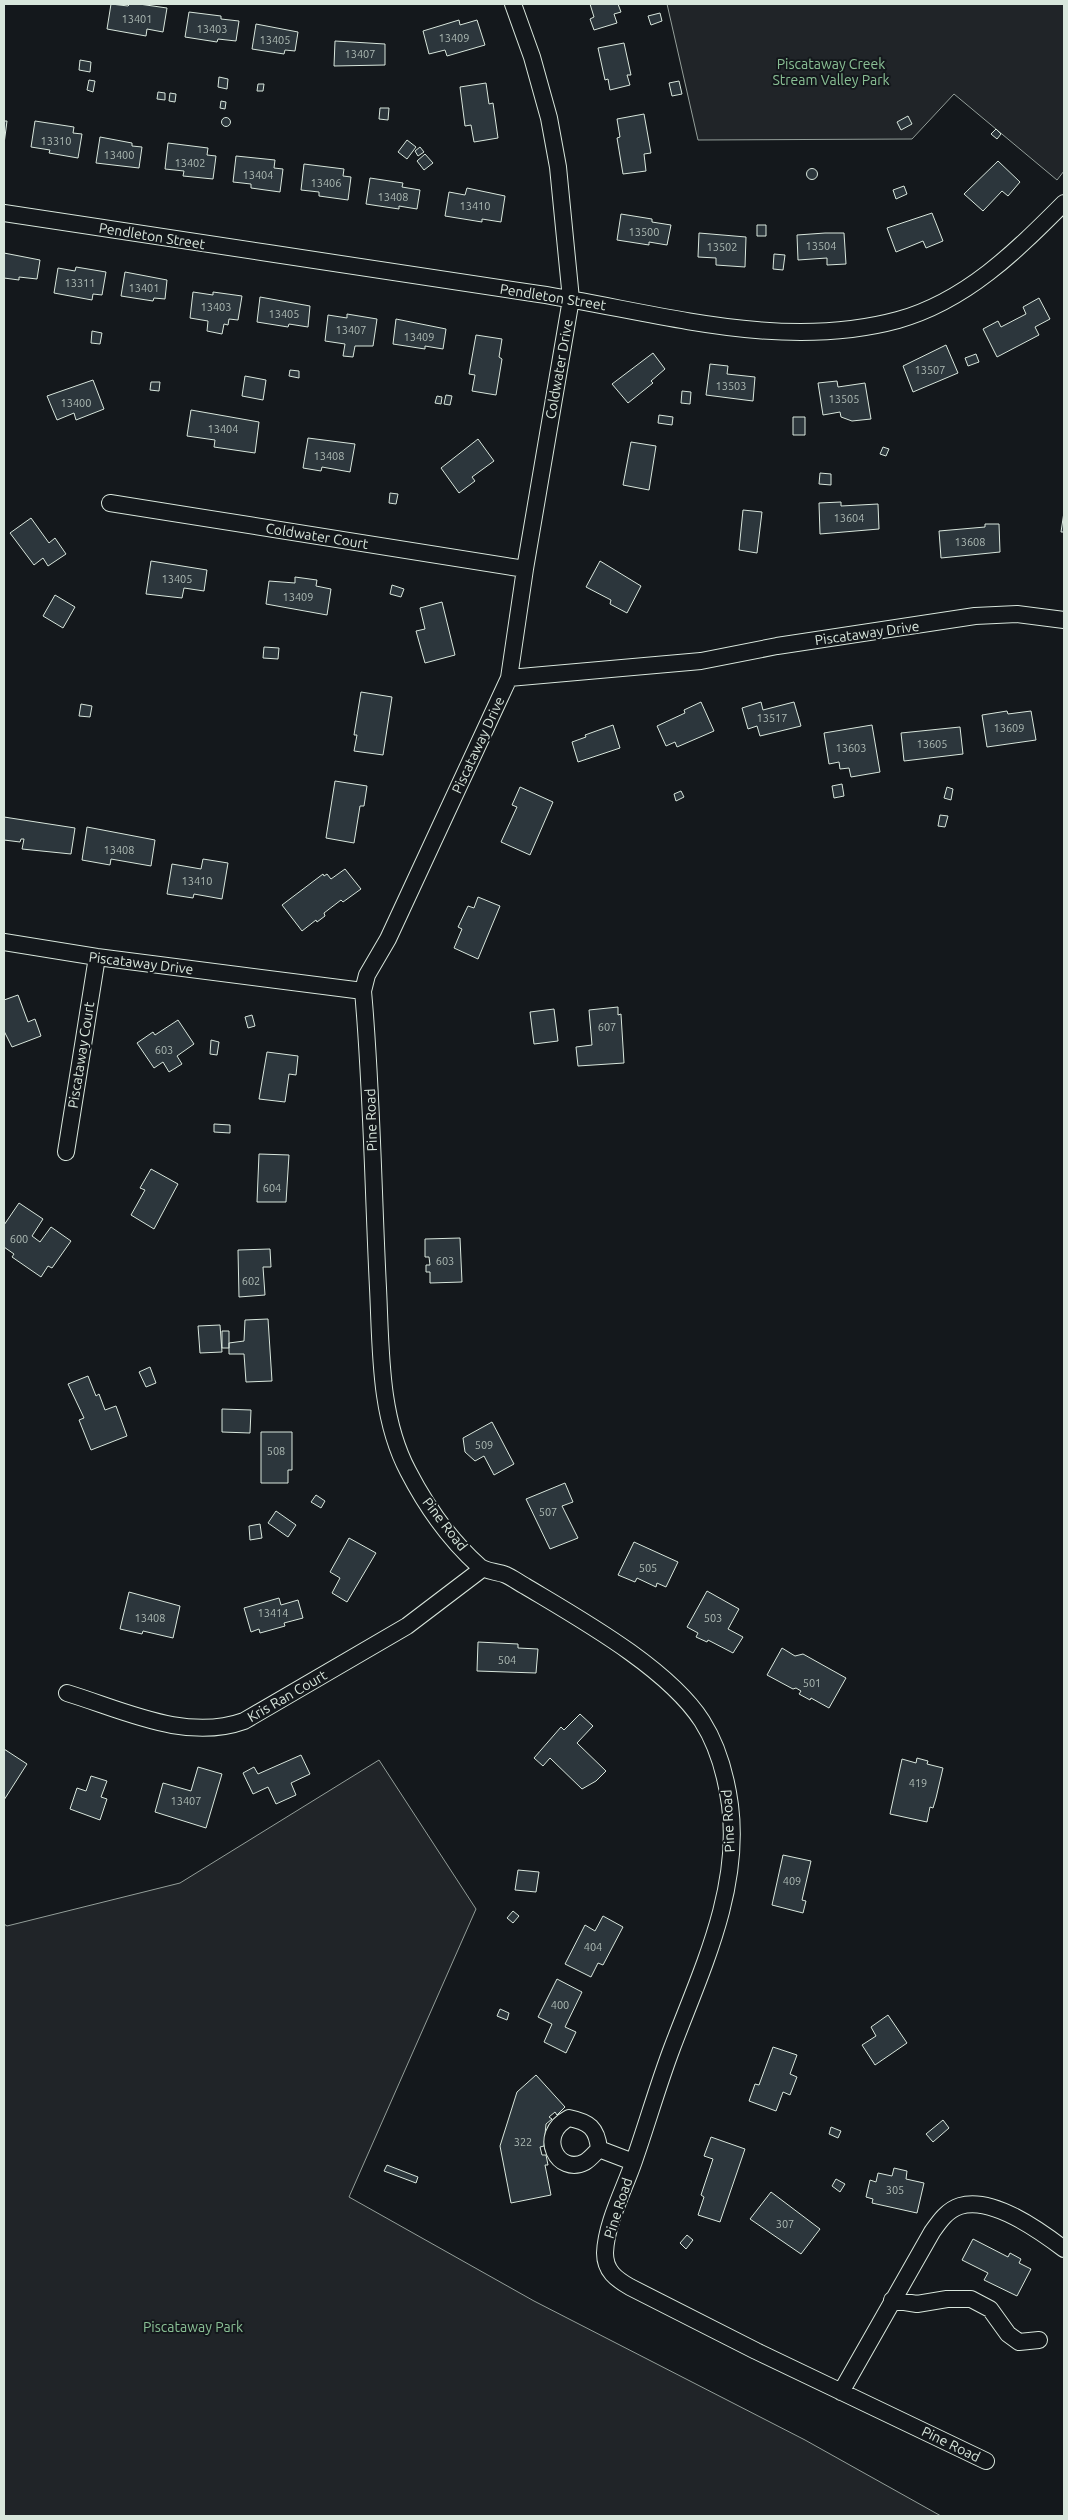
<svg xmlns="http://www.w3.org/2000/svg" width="1068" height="2520" viewBox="0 0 1068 2520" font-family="Ubuntu,sans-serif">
<rect width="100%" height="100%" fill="#14181c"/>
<path fill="#202428" stroke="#939e99" d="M667 4H1064V171L1057 180 954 94 912 139 698 140Z
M379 1760 476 1909 349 2197 534 2301 805 2440 941 2516H4V1924L7 1926 180 1883Z"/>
<path fill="#2c363c" stroke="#d8e6dc" d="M111 4 128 6 130 4H139L167 8 163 32 147 29 146 36 107 29Z
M590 4H618L621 12 614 14 617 23 594 30 590 19 594 17Z
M189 12 221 16V19L239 21 236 41 218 39 217 42 185 37Z
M660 13 662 21 651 25 648 16Z
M459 20 460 25 477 20 485 45 447 56 445 50 429 54 423 31Z
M256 24 298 32 295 51 285 50 284 54 252 49Z
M335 41 385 44V65L334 66Z
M624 43 631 75H627L630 85 610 90 608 79 605 80 598 48Z
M80 60 91 62 90 72 79 70Z
M219 77 228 79 227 89 218 87Z
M89 80 95 81 93 92 87 90Z
M679 81 682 94 672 96 669 83Z
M486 83 489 104 493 103 498 138 474 142 471 125 465 126 460 87Z
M258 84H264L263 91H257Z
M158 92 165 93V100L157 99Z
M170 93 176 94 175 102 169 101Z
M221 101 226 102 225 109 220 108Z
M380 108H389L388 120 379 119Z
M644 114 651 153 644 154 646 171 623 174 617 138 620 137 617 119Z
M908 116 912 124 901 130 897 122Z
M221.5 122a4.5 4.5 0 1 1 9 0a4.5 4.5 0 1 1-9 0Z
M4 121H7L4 144Z
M35 121 74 127 73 133 82 134 78 158 49 153 50 150 31 147Z
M996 129 1001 134 997 139 991 134Z
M100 137 132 143V146L142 147 139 168 96 163Z
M407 140 416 147 407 159 398 152Z
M168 143 208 148 207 155 216 156 213 179 183 176 184 171 165 169Z
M420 147 424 152 418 156 415 151Z
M425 154 433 163 424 170 417 161Z
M236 156 275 160 274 168 283 169 280 192 251 188V184L233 182Z
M998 161 1020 182 1008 196 1002 191 983 211 964 194Z
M304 164 344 169 343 176 351 177 348 200 319 196V192L301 190Z
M806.5 174a5.5 5.5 0 1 1 11 0a5.5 5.5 0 1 1-11 0Z
M370 178 403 183 402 187 420 190 417 209 399 206V209L366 204Z
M904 186 907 194 896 199 893 190Z
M467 188 505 196 501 222 482 219V222L445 216 449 192 465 195Z
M932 213 943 241 926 248 923 241 896 252 887 228Z
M621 214 652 219V222L671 225 667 245 649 242V245L617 240Z
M757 225H766V236H757Z
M699 233 746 237 745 267 716 265V258L698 257Z
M825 233H844L846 264 827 265V258L798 260 797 235Z
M4 253 40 260 37 279 19 277V280L4 278Z
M774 254 785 255 783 270 773 269Z
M76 267 106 272 102 295 93 294 92 300 54 293 58 268 75 271Z
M125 272 167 280 165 299 154 298 153 301 121 296Z
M193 292 213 295V292L242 296 238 320 229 319 228 325 224 324 222 334 207 331 208 321 190 318Z
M260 297 310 306 308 327 289 324 288 327 257 322Z
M1039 298 1050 319 1035 327 1039 335 997 357 983 329 998 321 1001 327 1026 314 1023 307Z
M347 314 377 319 373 346H355L353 357 343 356 345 344 325 341 328 315 347 318Z
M396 319 446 329 443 349 425 346V349L393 344Z
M92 331 102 333 100 344 91 343Z
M476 335 502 339 499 357 502 359 496 395 472 391 475 375 469 374Z
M946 345 958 373 913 392 903 366Z
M653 353 665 369 651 381 653 383 628 403 612 384Z
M976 354 979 362 968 366 965 358Z
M710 364 728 366 727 374 755 377 753 401 706 395Z
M290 370 299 371V378L289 376Z
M245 376 266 380 263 400 242 396Z
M93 380 104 409 76 420 74 413 57 420 47 396Z
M837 381 838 387 865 383 871 419 852 421 841 417 840 412 823 415 818 383Z
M151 382H160L159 391 150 390Z
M682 391 691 392 690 404 681 403Z
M446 395 452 396 450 405 444 404Z
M437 396 442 397 441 404 435 403Z
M191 410 259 422 255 453 214 447 215 440 187 436Z
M659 415 673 417 672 425 658 423Z
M793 417H805V435H793Z
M308 438 355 444 350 472 322 467 321 471 303 468Z
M478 439 494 461 472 477 475 481 459 493 441 468Z
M631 442 656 446 649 490 623 485Z
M883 447 889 449 886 456 880 454Z
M820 473 831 474V485L819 484Z
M390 493 398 494 396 504 389 503Z
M841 502V506L878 504 879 529 820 534 819 503Z
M743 510 762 512 757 553 739 550Z
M1064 512V532H1061Z
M31 518 49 543 55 538 66 554 48 566 43 558 34 565 10 533Z
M985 524H999L1000 552 941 558 939 531 985 527Z
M151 561 207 570 204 591 184 588 182 598 146 594Z
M600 561 641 586 627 613 610 604 611 600 586 587Z
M295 577 317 580 316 586 331 589 327 615 266 604 269 581 295 583Z
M392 585 404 589 401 597 390 594Z
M55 595 75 607 63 628 43 616Z
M442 602 455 655 425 663 416 631 425 629 420 608Z
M264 647 279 648 278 659 263 658Z
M361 692 392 697 383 755 354 751 357 735H354Z
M701 702 714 731 677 747 675 742 666 746 657 726 685 713 684 710Z
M761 702 763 710 794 702 801 726 760 736 757 726 748 729 742 708Z
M81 704 92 706 90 717 79 716Z
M1007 711 1008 714 1031 711 1036 740 987 747 982 715Z
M613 725 620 748 578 762 572 742 586 737 585 735Z
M872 725 880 772 851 777 849 768 840 769 839 762 829 764 824 733Z
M960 727 963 754 904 761 901 733Z
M335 781 367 786 364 806H360L354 843 326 838Z
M842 784 844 796 834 798 832 786Z
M520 787 553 802 530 855 501 842 517 807 512 805Z
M947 787 953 789 951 800 944 798Z
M681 791 684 797 676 801 674 794Z
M940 815 948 816 945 827 938 826Z
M4 817 75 828 71 854 22 849 24 839H21L20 842 4 840Z
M87 827 155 840 151 866 111 859 110 865 82 860Z
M203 859 228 863 222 899 194 894 193 898 167 894 172 864 201 869Z
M345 869 361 889 343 902 341 900 324 913 325 916 317 922 316 920 302 931 282 905 323 874 324 876 327 874 331 879Z
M478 897 500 906 478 959 454 948 462 929 458 927 468 906 474 908Z
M18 995 28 1022 35 1019 41 1036 12 1047 4 1031V1000Z
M618 1007V1015L621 1014 624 1063 578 1066 576 1047 592 1045 589 1010Z
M554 1009 558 1041 534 1044 530 1012Z
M252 1015 255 1026 248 1028 245 1017Z
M178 1020 194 1044 177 1056 182 1064 169 1072 163 1062 154 1068 137 1043 153 1032 155 1035Z
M211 1040 219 1042 217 1055 210 1054Z
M267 1052 298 1056 296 1075 289 1074 285 1102 259 1099Z
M214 1124 230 1125V1133L214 1132Z
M259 1154 289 1155 286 1202H257Z
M151 1169 178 1184 154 1229 131 1215 145 1190 140 1188Z
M19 1203 43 1219 32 1236 40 1242 51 1227 71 1241 52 1268 48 1266 41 1277 12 1257 14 1254 4 1247V1225Z
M460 1238 462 1282 430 1283V1272H426V1265H430L429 1257H425V1239Z
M270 1249 271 1267H263L265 1295 239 1297 238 1250Z
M268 1319 272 1381 246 1382 244 1354H229V1343L244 1341 245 1320Z
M220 1325 222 1352 200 1353 198 1326Z
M222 1331H229V1348H222Z
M150 1367 156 1383 146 1387 139 1372Z
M88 1376 96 1396 99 1394 105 1410 116 1406 127 1436 91 1450 79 1420 84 1418 68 1384Z
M222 1409 251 1410 250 1433 222 1432Z
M492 1422 514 1464 494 1475 484 1456 475 1461 465 1452 463 1438Z
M261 1432H292V1470H288V1483H261Z
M565 1483 573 1502 562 1506 578 1538 550 1549 526 1499Z
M316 1495 325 1501 321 1508 311 1502Z
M276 1511 296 1525 288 1537 268 1523Z
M260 1524 262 1538 250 1540 249 1526Z
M349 1538 376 1553 347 1602 332 1593 340 1578 330 1572Z
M634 1542 678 1562 666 1587 657 1583 656 1587 637 1578 635 1582 618 1575Z
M707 1591 739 1609 728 1629 743 1637 733 1653 708 1640 707 1642 696 1637 698 1633 687 1627Z
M129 1592 180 1606 173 1638 143 1631 142 1634 120 1629Z
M279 1598 281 1605 298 1600 303 1618 284 1623 285 1626 260 1633 259 1629 251 1632 244 1608Z
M478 1642 518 1644V1648L538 1649 536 1673 477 1671Z
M782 1648 795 1656 803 1654 846 1678 829 1708 811 1698 810 1700 799 1694 801 1691 796 1688 793 1689 767 1675Z
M580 1714 593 1726 577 1743 606 1771 596 1781 582 1789 550 1758 543 1766 534 1758 561 1727 564 1730Z
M4 1749 27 1764 4 1800Z
M301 1755 310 1774 291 1783 296 1795 276 1804 268 1787 253 1794 243 1773 254 1767 258 1774Z
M917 1758 928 1761 927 1764 943 1768 936 1798 933 1808 930 1807 927 1822 890 1814 902 1759 916 1763Z
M198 1767 222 1774 206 1828 155 1812 163 1783 191 1791Z
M91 1776 107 1781 101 1797 107 1799 100 1820 70 1809 77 1788 86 1791Z
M783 1855 811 1861 802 1900 806 1901 803 1913 772 1905Z
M518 1870 539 1872 536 1892 515 1890Z
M513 1911 519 1916 513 1923 507 1918Z
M603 1916 623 1927 603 1965 598 1963 591 1977 565 1964 585 1925 595 1931Z
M557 1979 582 1992 565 2027 576 2032 566 2053 544 2042 552 2024 538 2017Z
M500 2009 509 2013 507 2020 497 2016Z
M888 2015 907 2043 875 2065 862 2045 876 2036 871 2027Z
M773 2047 797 2055 790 2074 797 2077 790 2095 783 2092 776 2111 749 2101 755 2084 759 2085Z
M536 2075 565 2107 557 2115 555 2112 549 2117 552 2119 546 2124 544 2146 540 2147 542 2155H546L548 2165H545L551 2195 511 2203 500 2146 517 2092Z
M943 2120 949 2128 933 2142 926 2134Z
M831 2127 841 2131 838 2138 829 2134Z
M711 2137 745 2149 720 2222 698 2215 704 2197 701 2195 713 2159 704 2156Z
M387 2165 418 2177 416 2183 384 2171Z
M894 2168 907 2171 906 2179 924 2183 917 2213 872 2203 873 2199 866 2197 870 2180 876 2182 878 2173 892 2176Z
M836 2179 845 2184 840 2192 832 2186Z
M771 2192 820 2229 801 2254 750 2219Z
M687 2235 693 2240 686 2249 680 2243Z
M973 2239 1008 2257 1010 2253 1021 2259 1019 2263 1031 2269 1017 2296 984 2280 988 2273 962 2260Z"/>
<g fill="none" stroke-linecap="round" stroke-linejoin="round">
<defs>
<path id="minor" d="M4 213C182 240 361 267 539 294 656 312 780 352 898 320 966 301 1015 252 1064 203
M110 503 525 569
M509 678 701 661 777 646 975 616 1017 614 1064 620
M4 942 97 957 363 991 367 975 388 939 509 678 525 569 571 299 558 167 549 118 532 57 513 4
M363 991C372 1090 373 1189 378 1288 381 1349 379 1416 408 1471 425 1504 450 1540 479 1566 486 1572 497 1571 506 1575 513 1578 519 1583 525 1586 580 1619 668 1668 702 1721 718 1746 726 1776 730 1805 741 1890 701 1971 672 2048 658 2085 647 2124 634 2161 624 2190 606 2223 605 2253 605 2271 616 2279 630 2287L756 2351 986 2461
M66 1152 97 957
M67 1693C123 1710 186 1742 244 1721L407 1626 482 1569
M569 2118C589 2122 597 2128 599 2149 595 2153 590 2159 585 2162 558 2176 536 2135 569 2118Z
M599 2149 633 2162
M892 2300 917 2304 947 2299H971L990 2309 1008 2334 1019 2342 1039 2340
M841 2392 932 2232C939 2222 947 2210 960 2206 992 2196 1039 2230 1064 2249"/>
</defs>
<use href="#minor" stroke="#d8e6dc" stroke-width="18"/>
<use href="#minor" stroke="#14181c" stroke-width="16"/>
</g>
<g text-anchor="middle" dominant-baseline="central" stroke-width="4" stroke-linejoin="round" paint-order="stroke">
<g font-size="11" fill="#adbab4">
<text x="137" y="19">13401</text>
<text x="212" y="29">13403</text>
<text x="454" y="38">13409</text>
<text x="275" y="40">13405</text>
<text x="360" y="54">13407</text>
<text x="56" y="141">13310</text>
<text x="119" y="155">13400</text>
<text x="190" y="163">13402</text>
<text x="258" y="175">13404</text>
<text x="326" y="183">13406</text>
<text x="393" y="197">13408</text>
<text x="475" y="206">13410</text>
<text x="644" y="232">13500</text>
<text x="821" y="246">13504</text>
<text x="722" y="247">13502</text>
<text x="80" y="283">13311</text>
<text x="144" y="288">13401</text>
<text x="216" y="307">13403</text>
<text x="284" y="314">13405</text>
<text x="351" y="330">13407</text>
<text x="419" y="337">13409</text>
<text x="930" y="370">13507</text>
<text x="731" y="386">13503</text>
<text x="844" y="399">13505</text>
<text x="76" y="403">13400</text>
<text x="223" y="429">13404</text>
<text x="329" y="456">13408</text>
<text x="849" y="518">13604</text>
<text x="970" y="542">13608</text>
<text x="177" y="579">13405</text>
<text x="298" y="597">13409</text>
<text x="772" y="718">13517</text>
<text x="1009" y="728">13609</text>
<text x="932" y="744">13605</text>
<text x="851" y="748">13603</text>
<text x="119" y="850">13408</text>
<text x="197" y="881">13410</text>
<text x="607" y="1027">607</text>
<text x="164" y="1050">603</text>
<text x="272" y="1188">604</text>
<text x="19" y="1239">600</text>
<text x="445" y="1261">603</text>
<text x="251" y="1281">602</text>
<text x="484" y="1445">509</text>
<text x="276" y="1451">508</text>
<text x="548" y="1512">507</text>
<text x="648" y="1568">505</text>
<text x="273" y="1613">13414</text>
<text x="150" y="1618">13408</text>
<text x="713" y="1618">503</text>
<text x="507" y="1660">504</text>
<text x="812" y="1683">501</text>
<text x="918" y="1783">419</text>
<text x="186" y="1801">13407</text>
<text x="792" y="1881">409</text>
<text x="593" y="1947">404</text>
<text x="560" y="2005">400</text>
<text x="523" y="2142">322</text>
<text x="895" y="2190">305</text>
<text x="785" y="2224">307</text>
</g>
<g font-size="14" fill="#8ac095" stroke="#14181c">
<text x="831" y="64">Piscataway Creek<tspan x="831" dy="16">Stream Valley Park</tspan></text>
<text x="193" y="2327">Piscataway Park</text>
</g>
<g font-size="14" fill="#d8e6dc" stroke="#14181c">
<text transform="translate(152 236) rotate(9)">Pendleton Street</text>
<text transform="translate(553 297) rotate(9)">Pendleton Street</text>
<text transform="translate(559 369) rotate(-80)">Coldwater Drive</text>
<text transform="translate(317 536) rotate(9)">Coldwater Court</text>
<text transform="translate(867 633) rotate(-8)">Piscataway Drive</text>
<text transform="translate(478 745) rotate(-65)">Piscataway Drive</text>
<text transform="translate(141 963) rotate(7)">Piscataway Drive</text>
<text transform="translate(81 1055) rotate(-81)">Piscataway Court</text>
<text transform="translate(371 1120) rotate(-92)">Pine Road</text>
<text transform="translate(445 1524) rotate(52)">Pine Road</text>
<text transform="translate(287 1696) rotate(-30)">Kris Ran Court</text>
<text transform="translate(728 1821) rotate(-93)">Pine Road</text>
<text transform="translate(618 2208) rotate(-72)">Pine Road</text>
<text transform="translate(951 2444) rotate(26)">Pine Road</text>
</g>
</g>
<rect width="1068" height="2520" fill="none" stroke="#d8e6dc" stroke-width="10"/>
</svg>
